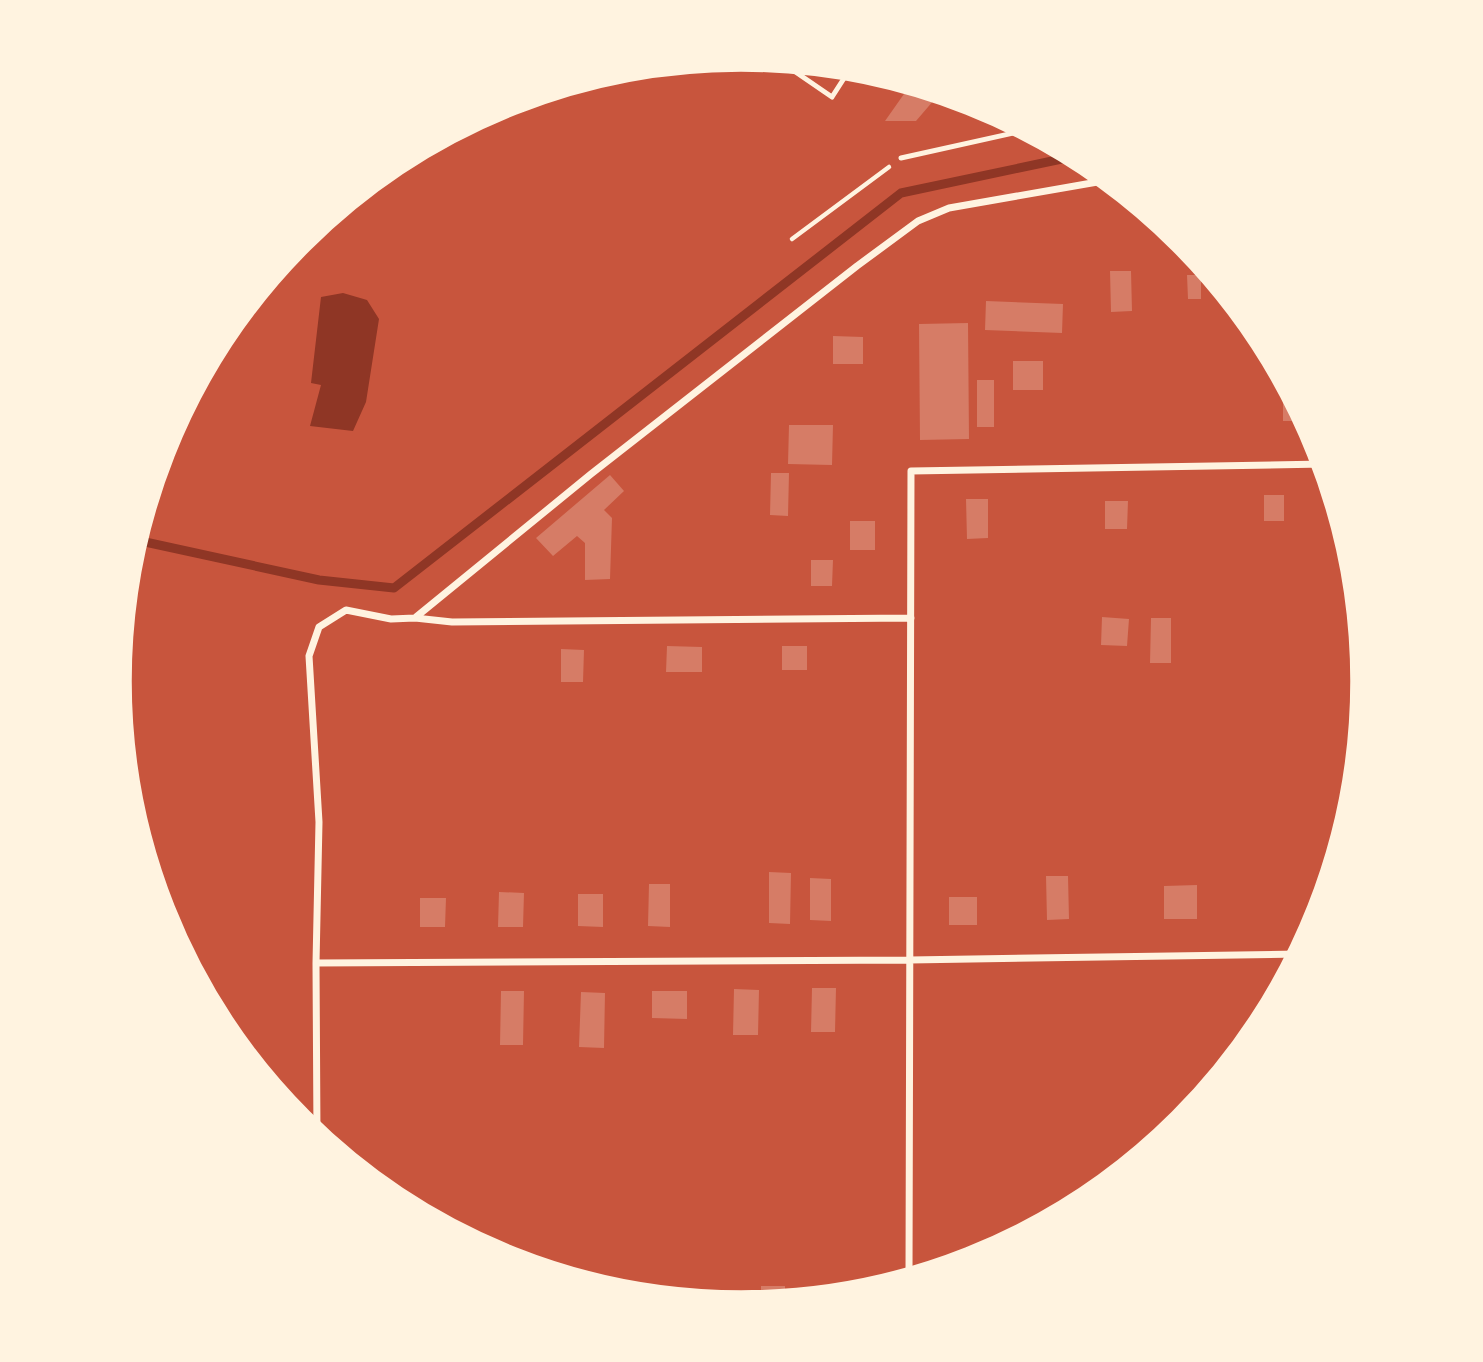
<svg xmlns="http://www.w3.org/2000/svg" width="1483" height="1362" viewBox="0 0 1483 1362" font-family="'Asap Condensed',sans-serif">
<rect width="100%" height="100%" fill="#c8553d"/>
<path fill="#8f3625" d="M343 293 367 300 379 319 366 402 353 431 310 426 321 385 311 383 321 297Z"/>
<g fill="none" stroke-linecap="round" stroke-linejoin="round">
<path stroke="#8f3625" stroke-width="9" d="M136 540 319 580 394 588 901 193 1076 156"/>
</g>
<path fill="#d67c66" d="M911 84 940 93 916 121H885Z
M1110 271H1131L1132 311 1111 312Z
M1187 275H1201V299H1188Z
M986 301 1063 304 1062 333 985 330Z
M968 323 969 439 920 440 919 324Z
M833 336 863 337V364H833Z
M1013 361H1043V390H1013Z
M1283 378 1297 405 1306 421H1283Z
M977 380H994V427H977Z
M789 425H833L832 465 788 464Z
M771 473H789L788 516 770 515Z
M610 475 624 491 604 510 612 518 610 579 585 580V543L577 536 553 556 536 538Z
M1264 495H1284V521H1264Z
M966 499H988V538L967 539Z
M1105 501H1128L1127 529H1105Z
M850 521H875V550H850Z
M811 560H833L832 586H811Z
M1102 617 1129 619 1127 646 1101 645Z
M1151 618H1171V663H1150Z
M667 646 702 647V672H666Z
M782 646H807V670H782Z
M561 649 584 650 583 682H561Z
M1351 712H1362L1355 775H1350Z
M769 872 791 873 790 924 769 923Z
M1046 876H1068L1069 919 1047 920Z
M810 878 831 879V921L810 920Z
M649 884H670V927L648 926Z
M1197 885V919H1164V886Z
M499 892 524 893 523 927H498Z
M578 894H603V927L578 926Z
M949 897H977V925H949Z
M420 898H446L445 927H420Z
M812 988H836L835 1032H811Z
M734 989 759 990 758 1035H733Z
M501 991H524L523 1045H500Z
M652 991H687V1019L652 1018Z
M581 992 605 993 604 1048 579 1047Z
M820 1285 858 1286V1293L819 1297Z
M761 1286H785V1300L761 1302Z
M689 1292H712L711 1301 689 1299Z"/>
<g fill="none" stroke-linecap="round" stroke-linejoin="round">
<path stroke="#fff3e0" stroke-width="4.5" d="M792 239 889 167"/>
<path stroke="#fff3e0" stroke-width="5" d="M781 62 832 97 850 69
M901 158 1027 130"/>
<path stroke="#fff3e0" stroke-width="7" d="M416 617 591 474 857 266 918 221 949 208 1109 180
M316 963 910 960 1299 954
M317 1135 316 963 319 822 309 656 319 627 346 610 391 619 415 618 452 622 911 618
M909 1278 911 471 1324 464"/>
</g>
<path d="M0 0H1483V1362H0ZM130 681a611 611 0 1 1 1222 0a611 611 0 1 1-1222 0Z" fill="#fff3e0" fill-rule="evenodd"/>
<path fill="none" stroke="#fff3e0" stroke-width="3.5" d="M130 681a611 611 0 1 1 1222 0a611 611 0 1 1-1222 0Z"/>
</svg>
